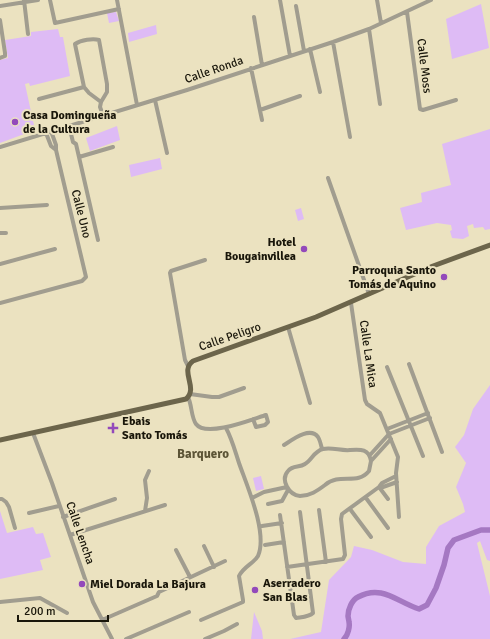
<svg xmlns="http://www.w3.org/2000/svg" width="490" height="639" viewBox="0 0 490 639" font-family="Signika,sans-serif">
<rect width="100%" height="100%" fill="#ebe2c0"/>
<path fill="#debbf5" d="M481 4 489 48 452 59 446 19Z
M116 12 119 21 109 23 107 13Z
M156 25 157 34 129 42 128 33Z
M58 29 60 37H63L70 76 30 86 29 83 25 84 35 130 0 143V60L8 58 5 40 31 36V32Z
M117 126 120 140 90 151 86 138Z
M490 129V229L485 230 483 227 474 228 473 224 467 226 469 236 463 239 452 238 450 231 452 230 451 225 437 223 406 230 400 208 422 202 421 193 451 185 442 144Z
M160 158 162 169 131 177 129 165Z
M301 208 304 219 298 221 295 210Z
M490 385V561L487 560 480 541 477 543 490 596V639H290L321 632 329 580 351 557 354 546 372 550 403 562 426 564V547L439 526 465 512 463 504 456 487 466 463 455 447 464 435 473 409Z
M261 476 264 489 256 491 253 478Z
M0 511 7 533 33 527 36 534 43 533 51 557 40 560 43 570 0 579Z
M254 612 262 631 263 639H251Z"/>
<g fill="none" stroke-linecap="round" stroke-linejoin="round">
<path stroke="#a578c2" stroke-width="5.5" d="M344 639C348 635 350 627 349 622 349 621 348 617 348 616 348 609 352 600 358 597 382 584 397 602 419 609L427 605 436 588 444 565 448 548 454 540 481 530H490"/>
<path stroke="#a19d8f" stroke-width="4" d="M24 0 28 34
M50 0 55 23 119 9
M117 0 137 105
M280 0 290 56
M377 0 381 23
M0 6 38 0
M296 6 304 51
M407 12 420 109 423 110 456 100
M254 17 262 65
M0 20 5 53V56L0 58
M369 29 380 104
M333 42 350 137
M310 49 320 92
M251 68 262 120
M39 99 84 87
M155 100 167 153
M101 102 89 93 84 87 76 49 75 44C81 40 93 38 99 40L107 84V92L101 102 100 107 103 115
M260 110 300 96
M69 126 73 142 76 144 98 240
M46 133 51 146 56 150
M0 147 187 90 333 42 369 29 431 0
M79 157 113 147
M328 178 369 294
M0 208 47 205
M0 233H6
M0 264 55 249
M0 303 82 281 86 277 56 150V145L51 131
M351 303 365 400 367 404 380 413 398 457 396 473 399 517
M288 327 310 403
M409 364 442 452
M188 366 185 360 170 273 171 271 205 260
M387 367 423 456
M190 394 212 397H219L244 388
M188 397C192 405 191 417 196 424 206 438 253 419 266 415L268 422 265 425 256 427 253 419
M387 429 428 413
M33 433 52 483 93 602 112 639
M284 445C292 440 310 426 318 437 320 440 321 445 322 449
M370 455 389 434 430 418
M371 461C369 449 361 449 350 450 341 451 332 447 323 449 314 451 312 460 305 464 299 468 293 465 288 471 280 480 289 495 300 496 310 496 317 491 325 485 340 472 357 486 369 471L371 461 391 439
M379 487H383L397 482
M379 487 388 499
M252 498 264 492 287 487
M366 498 388 528
M0 499H2L6 502 9 507 15 528
M268 504 282 501 288 490
M350 509 371 537
M319 510 326 562
M145 511 147 498 145 480 149 471
M29 513 59 506
M280 515 294 615 296 618C302 617 309 617 313 613L300 512
M63 517 115 499
M262 526 282 523
M70 535 165 505
M265 545 284 542
M204 546 214 567
M176 550 190 577
M287 567 343 559 345 555 341 519 342 514 379 487 382 483 396 476
M0 602 40 598 67 613
M102 620 157 596 159 592 225 561
M201 620 243 602V600L239 576C243 567 254 563 258 556 268 533 247 486 239 463 235 451 232 439 226 428
M126 639 189 612
M205 639 224 631 237 624"/>
<path stroke="#6c654b" stroke-width="5" d="M0 440 186 399C199 388 179 371 193 361L316 317 433 266 490 245"/>
</g>
<g fill="#9349bb" stroke="#ebe2c0" stroke-width="1.5">
<circle cx="15" cy="122" r="4"/>
<circle cx="304" cy="249" r="4"/>
<circle cx="444" cy="277" r="4"/>
<path d="M111 422h4v4h4v4h-4v4h-4v-4h-4v-4h4z"/>
<circle cx="82" cy="584" r="4"/>
<circle cx="255" cy="590" r="4"/>
</g>
<g text-anchor="middle" dominant-baseline="central" stroke-width="4" stroke-linejoin="round" paint-order="stroke">
<g font-size="12" fill="#19160a" stroke="#ebe2c0">
<text transform="translate(424 66) rotate(83)">Calle Moss</text>
<text transform="translate(214 70) rotate(-19)">Calle Ronda</text>
<text transform="translate(81 214) rotate(76)">Calle Uno</text>
<text transform="translate(230 337) rotate(-19)">Calle Peligro</text>
<text transform="translate(368 354) rotate(82)">Calle La Mica</text>
<text transform="translate(80 533) rotate(71)">Calle Lencha</text>
</g>
<g font-size="12" font-weight="bold" fill="#19160a" stroke="#ebe2c0" text-anchor="start">
<text x="23" y="115">Casa Domingueña<tspan x="23" dy="14">de la Cultura</tspan></text>
<text x="296" y="242" text-anchor="end">Hotel<tspan x="296" dy="14">Bougainvillea</tspan></text>
<text x="436" y="270" text-anchor="end">Parroquia Santo<tspan x="436" dy="14">Tomás de Aquino</tspan></text>
<text x="122" y="421">Ebais<tspan x="122" dy="14">Santo Tomás</tspan></text>
<text x="263" y="583">Aserradero<tspan x="263" dy="14">San Blas</tspan></text>
<text x="90" y="584">Miel Dorada La Bajura</text>
</g>
<g font-size="13" font-weight="bold" fill="#5c5436" stroke="#ebe2c0">
<text x="203" y="454">Barquero</text>
</g>
</g>
<path d="M18 615v6h90v-6" fill="none" stroke="#19160a" stroke-width="2"/>
<text x="24" y="615" font-size="12" fill="#19160a" stroke="#ebe2c0" stroke-width="3" paint-order="stroke">200 m</text>
</svg>
